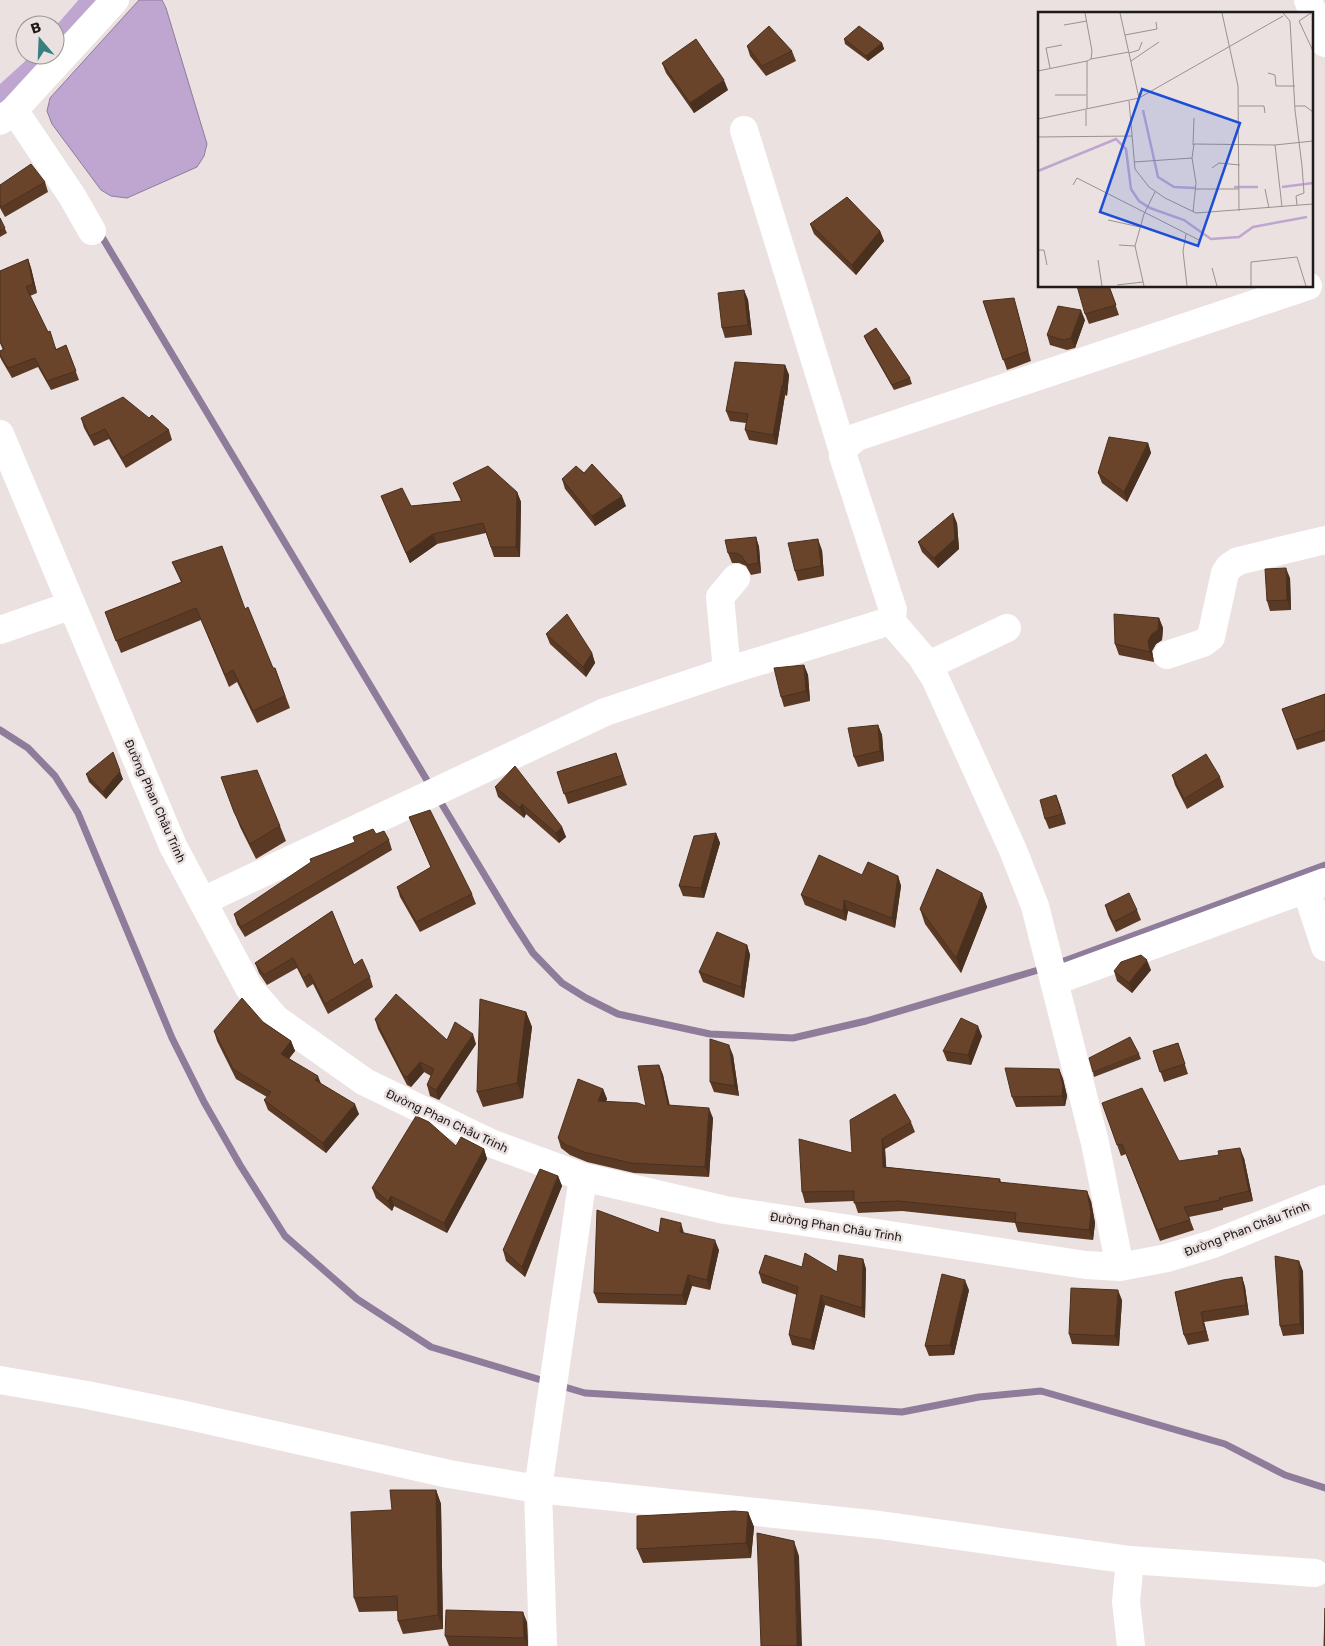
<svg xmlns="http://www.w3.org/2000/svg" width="1325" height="1646" viewBox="0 0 1325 1646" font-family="Rubik,sans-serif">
<rect width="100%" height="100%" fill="#ebe1e0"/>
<path fill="#bea6d0" stroke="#8e7c9a" d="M139 0H162L166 8 207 144 204 156 197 167 127 198 111 196 101 190 52 124 47 111 50 98Z"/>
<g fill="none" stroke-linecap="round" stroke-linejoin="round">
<path stroke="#8e7c9a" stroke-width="7" d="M99 232 431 787
M0 730 28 748 55 776 78 813 172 1038 204 1102 240 1165 285 1236 357 1299 431 1347 548 1382
M437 796 511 919 533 953 562 983 586 998 618 1014 710 1034 793 1038 866 1021 1045 968
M1056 964 1325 865
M558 1385 585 1393 902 1412 979 1397 1041 1391 1225 1444 1285 1475 1325 1488"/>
<path stroke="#bea6d0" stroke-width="25" d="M55 46 95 0
M0 101 33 71 47 55"/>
<path stroke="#fff" stroke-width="28" d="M1308 0 1325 43
M14 110 72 196 92 231
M0 121 14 110 115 0
M744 130 843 451
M0 434 173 846 249 988 276 1019 365 1082 493 1144 583 1177 725 1210 1086 1265 1120 1267 1167 1258 1213 1244 1325 1199
M890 620 921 656 935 678 1013 850 1035 906 1095 1143 1120 1267
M0 630 72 605
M1167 655 1203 643 1211 637 1225 573 1229 567 1238 561 1325 540
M927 666 1007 628
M727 671 720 597 736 578
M1306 889 1325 947
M203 901 605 712 727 671 887 622 892 616 893 610 843 456C842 446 851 442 857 437L1308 286
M1055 981 1325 882
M0 1380 87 1395 185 1415 449 1474 538 1489 880 1525 1130 1560 1315 1573
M1130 1560 1126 1602 1131 1646
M543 1646 538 1489 583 1177"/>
</g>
<path fill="#5a3a25" d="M844 39 882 43 884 49 868 61 845 44Z
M747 46 792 51 796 61 766 76 750 56Z
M662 63 728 90 694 113 666 73Z
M45 182 48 192 5 217 0 208V185Z
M0 218 7 233 0 237Z
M810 224 880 231 884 241 856 275 814 234Z
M28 259 31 268 37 293 30 296 56 349 66 345 79 380 51 390 38 367 12 378 2 361 0 357V351L3 350 0 343V271Z
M1109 286 1119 315 1089 324 1085 314Z
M744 290 748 300 752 335 725 338 722 328Z
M983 301 1017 309 1031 361 1007 370Z
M1085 320 1075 348 1067 350 1050 345 1047 335Z
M864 336 910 378 912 384 894 390 866 341Z
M785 365 789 375 787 396 785 395 777 445 749 440 745 430 746 423 730 421 726 411Z
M81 418H149L169 430 172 440 126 468 109 439 94 446 84 428Z
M1148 443 1151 453 1127 502 1102 483 1098 473Z
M584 473 626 506 595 526 565 489 562 479Z
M453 483 517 492 521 502 520 557H494L486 533 437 544 410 563 381 496 411 506 461 501Z
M957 523 959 549 938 568 922 552 918 542Z
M756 537 759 547 761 573 751 575 746 566 739 563H732L728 553Z
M822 550 824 576 798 581 795 571Z
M172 562 245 609 273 668H275L290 708 257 723 237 682 229 687 201 620 121 653 105 612 181 582Z
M1290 578 1291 610 1270 611 1267 601Z
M1159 618 1163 628 1162 640 1156 644 1152 651 1154 662 1119 655 1115 644Z
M546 634 592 653 595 663 586 677 550 644Z
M804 665 808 675 810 701 784 707 781 697Z
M1325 694V741L1297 750 1282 709Z
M878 725 882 735 884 761 858 767 854 757Z
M616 753 627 785 568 804 557 772Z
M86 774 123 779 106 799 89 782Z
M1172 775 1220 777 1224 787 1187 809 1175 785Z
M221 777 280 826 286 841 256 859 240 827Z
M495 787 562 827 566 837 559 843 526 814 524 818 498 797Z
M1056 795 1066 824 1049 829 1045 819Z
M409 817 472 894 476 904 420 932 400 897 397 887 431 868Z
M716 833 720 843 704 898 683 896 679 886Z
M376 834 389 840 392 850 245 937 237 924 234 914Z
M862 875 898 876 901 886 895 928 848 911 846 921 805 905 801 895Z
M982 893 987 907 961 973 925 924 920 909Z
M1105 905 1137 910 1141 920 1116 932 1108 915Z
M332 911 354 965 370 977 373 987 328 1014 313 984 307 988 297 968 267 985 259 973 255 963Z
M747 945 750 955 744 998 703 982 699 972Z
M1151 970 1132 993 1117 981 1114 971Z
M526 1012 532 1027 523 1098 483 1107 477 1092Z
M375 1019 447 1040 476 1044 439 1100 430 1096 427 1085 431 1076 424 1072 411 1087 407 1085 378 1029Z
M263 1022 291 1041 295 1051 289 1058 359 1114 326 1153 268 1110 264 1100 267 1097 236 1079 217 1041 214 1031Z
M982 1036 971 1065 947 1061 943 1051Z
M1178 1043 1188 1074 1164 1082 1153 1051Z
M1139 1054 1141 1059 1094 1077 1093 1072Z
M733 1055 739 1096 714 1092 710 1082Z
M659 1065 663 1075 669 1105 713 1118 709 1177 634 1173 587 1162 570 1155 561 1148 558 1138 603 1089 607 1099 606 1101 646 1106Z
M1059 1069 1063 1079 1067 1096 1065 1106 1016 1107 1012 1097Z
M1102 1103 1179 1161 1244 1158 1253 1201 1223 1208V1210L1189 1217 1194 1230 1160 1241 1126 1154 1121 1156Z
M911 1122 915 1132 885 1149 886 1167 1000 1179 1001 1182 1091 1201 1095 1223 1093 1240 1018 1232 1015 1223 902 1211 858 1213 854 1201 805 1203 802 1192 852 1153Z
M456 1146 484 1149 487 1159 447 1233 394 1206 392 1211 376 1198 372 1188Z
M558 1176 562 1186 525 1277 506 1261 503 1250Z
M659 1233H684L719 1250 710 1290 692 1286 686 1305 598 1303 594 1293Z
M863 1259 866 1269 865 1318 825 1305 814 1350 792 1345 789 1335 797 1295 762 1283 759 1273 802 1267 837 1272Z
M1303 1271 1304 1334 1283 1336 1280 1326Z
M1242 1277 1245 1287 1249 1315 1204 1322 1209 1341 1188 1345 1184 1335 1175 1292Z
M969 1290 954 1355 929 1356 925 1346Z
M1122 1300 1119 1346 1072 1344 1069 1334Z
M436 1490 441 1504 443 1629 403 1634 398 1621V1611L359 1612 354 1598 392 1510Z
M748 1512 754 1527 751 1558 643 1563 637 1549Z
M527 1622 528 1646H449L445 1636Z"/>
<path fill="#4a301e" d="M882 43 884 49 868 61 866 56Z
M724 80 728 90 694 113 690 103Z
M880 231 884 241 856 275 852 265Z
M28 259 31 268 37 293 33 284Z
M744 290 748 300 752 335 748 325Z
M1081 310 1085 320 1075 348 1071 338Z
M785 365 789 375 787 396 783 386Z
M782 385 785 395 777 445 773 435Z
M1148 443 1151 453 1127 502 1124 492Z
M517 492 521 502 520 557 516 547Z
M622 496 626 506 595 526 592 516Z
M953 513 957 523 959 549 938 568 934 558Z
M433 534 437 544 410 563 406 553Z
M756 537 759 547 761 573 758 563Z
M818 539 822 550 824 576 821 566Z
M1286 568 1290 578 1291 610 1287 600Z
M1159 618 1163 628 1162 640 1156 644 1152 651 1154 662 1150 652 1148 641Z
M592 653 595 663 586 677 583 667Z
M804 665 808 675 810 701 806 691Z
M878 725 882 735 884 761 880 751Z
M120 771 123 779 106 799 103 792Z
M1056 795 1060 805 1066 824 1062 814Z
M522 804 526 814 524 818 520 808Z
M562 827 566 837 559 843 556 833Z
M716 833 720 843 704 898 701 888Z
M898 876 901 886 895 928 892 918Z
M982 893 987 907 961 973 956 958Z
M844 900 848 911 846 921 843 911Z
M747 945 750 955 744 998 741 987Z
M1147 960 1151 970 1132 993 1129 983Z
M526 1012 532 1027 523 1098 517 1083Z
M978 1026 982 1036 971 1065 968 1055Z
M473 1034 476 1044 439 1100 436 1090Z
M291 1041 295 1051 285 1064 281 1054Z
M729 1045 733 1055 739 1096 735 1086Z
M420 1062 424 1072 411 1087 407 1077Z
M659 1065 663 1075 672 1115 668 1105Z
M1059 1069 1063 1079 1067 1096 1065 1106 1062 1096Z
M318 1076 322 1086 315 1080Z
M603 1089 607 1099 602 1111 598 1101Z
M355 1104 359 1114 326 1153 323 1143Z
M709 1108 713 1118 709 1177 705 1167Z
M882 1139 885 1149 887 1177 883 1167Z
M1240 1148 1244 1158 1253 1201 1249 1191Z
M484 1149 487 1159 447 1233 444 1223Z
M558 1176 562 1186 525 1277 522 1267Z
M1087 1191 1091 1201 1095 1223 1093 1240 1089 1230Z
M391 1196 394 1206 392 1211 388 1201Z
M681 1223 684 1233 683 1242 680 1232Z
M715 1240 719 1250 710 1290 707 1280Z
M863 1259 866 1269 865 1318 862 1308Z
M1299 1261 1303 1271 1304 1334 1300 1324Z
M688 1275 692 1286 686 1305 682 1295Z
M1242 1277 1245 1287 1249 1315 1246 1305Z
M965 1280 969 1290 954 1355 950 1345Z
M1118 1290 1122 1300 1119 1346 1115 1336Z
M821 1295 825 1305 814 1350 811 1340Z
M1201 1312 1204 1322 1209 1341 1205 1331Z
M436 1490 441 1504 443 1629 438 1615Z
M748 1512 754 1527 751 1558 746 1543Z
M794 1541 799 1556 802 1646H797Z
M523 1612 527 1622 528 1646 524 1638Z"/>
<path fill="#69442b" stroke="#4a301e" d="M769 26 792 51 762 66 747 46Z
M859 26 882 43 866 56 844 39Z
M696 39 724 80 690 103 662 63Z
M31 164 45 182 2 207 0 205V185Z
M847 197 880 231 852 265 810 224Z
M0 218 5 228 0 231Z
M28 259 33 284 26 287 48 332 50 331 56 350 66 345 76 371 47 381 35 358 8 368 0 355V351L4 349 0 341V271Z
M1077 286H1109L1116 305 1085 314Z
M744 290 748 325 722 328 718 293Z
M1014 298 1028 351 1003 360 983 301Z
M1058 306 1081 310 1071 338 1063 340 1047 335Z
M876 328 910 378 892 385 864 336Z
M735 362 785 365 783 386 782 385 773 435 745 430 748 414 726 411Z
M123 397 149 418 152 415 169 430 122 458 105 429 90 436 81 418Z
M1109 437 1148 443 1124 492 1098 473Z
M592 464 622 496 592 516 562 479 576 466 584 473Z
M488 466 517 492 516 547H491L483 523 433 534 406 553 381 496 402 488 411 506 462 501 453 483Z
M953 513 955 539 934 558 918 542Z
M756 537 758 563 747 565 742 556 736 553H728L725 540Z
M818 539 821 566 795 571 788 543Z
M222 546 245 609 248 607 273 668H275L285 696 253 711 233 670 225 675 196 608 116 641 105 612 182 582 172 562Z
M1286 568 1287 600 1267 601 1265 569Z
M567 614 592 653 583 667 546 634Z
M1114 614 1159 618 1158 630 1152 634 1148 641 1150 652 1115 644Z
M804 665 806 691 781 697 774 668Z
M1325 694V730L1294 740 1282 709Z
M878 725 880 751 854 757 848 728Z
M113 752 120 771 103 792 86 774Z
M616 753 623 775 564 794 557 772Z
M1206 754 1220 777 1184 799 1172 775Z
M515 766 562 827 556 833 522 804 520 808 495 787Z
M257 770 280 826 250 844 234 812 221 777Z
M1056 795 1062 814 1045 819 1040 800Z
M430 810 472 894 416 922 397 887 431 867 409 817Z
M373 829 376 834 384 831 389 840 241 927 234 914 311 862 310 859 355 842 353 837Z
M716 833 701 888 679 886 694 836Z
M819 855 862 875 868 862 898 876 892 918 844 900 843 911 801 895Z
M937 869 982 893 956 958 920 909Z
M1129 893 1137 910 1113 922 1105 905Z
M332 911 354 965 362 959 370 977 325 1004 310 974 303 978 293 958 264 975 255 963Z
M717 932 747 945 741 987 699 972Z
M1141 955 1147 960 1129 983 1114 971 1121 962Z
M396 994 447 1040 455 1022 473 1034 436 1090 427 1085 434 1069 420 1062 407 1077 403 1075 375 1019Z
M242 998 263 1022 291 1041 281 1054 318 1076 315 1080 355 1104 323 1143 264 1100 271 1092 233 1069 214 1031Z
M480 999 526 1012 517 1083 477 1092Z
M961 1018 978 1026 968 1055 943 1051Z
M1130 1037 1139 1054 1093 1072 1089 1058Z
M710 1039 729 1045 735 1086 710 1082Z
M1178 1043 1185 1064 1160 1072 1153 1051Z
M659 1065 668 1105 709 1108 705 1167 631 1163 584 1152 566 1145 558 1138 578 1079 603 1089 598 1101 638 1103 646 1106 638 1066Z
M1005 1068 1059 1069 1063 1086 1062 1096 1012 1097Z
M1142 1088 1179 1161 1219 1155 1218 1151 1240 1148 1249 1191 1219 1198 1220 1200 1184 1207 1190 1220 1157 1230 1122 1144 1117 1145 1102 1103Z
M895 1094 911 1122 882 1139 883 1167 1000 1179 999 1182 1087 1191 1091 1213 1089 1230 1015 1222 1016 1213 898 1201 854 1203V1191L802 1192 799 1139 852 1153 850 1120Z
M416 1116 429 1122 456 1146 461 1137 484 1149 444 1223 391 1196 388 1201 372 1188Z
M540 1169 558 1176 522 1267 503 1250Z
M597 1210 659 1233 661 1218 681 1223 680 1232 715 1240 707 1280 688 1275 682 1295 594 1293Z
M805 1253 837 1272 839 1255 863 1259 862 1308 821 1295 811 1340 789 1335 798 1287 759 1273 765 1255 802 1267Z
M1275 1256 1299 1261 1300 1324 1280 1326Z
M942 1274 965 1280 950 1345 925 1346Z
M1242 1277 1246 1305 1201 1312 1205 1331 1184 1335 1175 1292 1223 1280Z
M1071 1288 1118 1290 1115 1336 1069 1334Z
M390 1490H436L438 1615 398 1621 397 1596 354 1598 351 1512 392 1510Z
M734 1511 748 1512 746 1543 637 1549V1516Z
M757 1533 794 1541 797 1646H761Z
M1325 1608V1646H1324Z
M446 1610 523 1612 524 1638 445 1636Z"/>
<g text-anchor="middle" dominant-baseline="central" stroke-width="5" stroke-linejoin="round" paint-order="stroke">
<g font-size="12" fill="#1f1b1b" stroke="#ebe1e0">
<text transform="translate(155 801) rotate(66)">Đường Phan Châu Trinh</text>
<text transform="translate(447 1121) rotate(25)">Đường Phan Châu Trinh</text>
<text transform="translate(836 1227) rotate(9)">Đường Phan Châu Trinh</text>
<text transform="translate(1247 1229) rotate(-21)">Đường Phan Châu Trinh</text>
</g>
</g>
<g transform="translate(1038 12)">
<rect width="275" height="275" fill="#ebe1e0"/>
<path fill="none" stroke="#bea6d0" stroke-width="2.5" d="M105 98 120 165 136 175 157 176M0 159 78 127 88 137 93 177 101 189 112 196 146 208 173 227 201 225 215 215 269 205M196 175H220M244 175 275 171"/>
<path fill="none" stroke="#999291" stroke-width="1" d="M47 1 54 39 53 47 49 49V97M82 1 101 86M184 1 200 74 201 199M245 1 252 9 257 98 264 154 266 181 258 184 259 193M273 1 261 9 275 39M26 13 49 9M87 23 119 17 118 10M91 41 101 38 104 30M53 47 91 40M93 49 121 30M12 56 8 36 24 33M0 59 49 49M230 61 237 63 238 74H257M17 83H48M91 89 97 157 111 175 127 186 158 201 275 192M201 94H226L227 101M257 94H267L275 100M0 107 101 86 245 4M48 114V98M0 125 94 124M155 133 156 106M237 133 244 195M154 146 158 171 155 200M96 150 154 146 156 132 237 133 275 129M174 156 181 151 202 153M35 173 39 166 161 228M157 177H201M227 177 231 196M70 208 102 215M148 222 145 239 149 274M81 233 97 234M0 238H6L9 253M60 248 64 274M174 256 179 274M79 273 105 270M106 274 97 234 106 202 117 180M213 274V250L259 245 268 274"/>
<path fill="#1d4ed8" fill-opacity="0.15" stroke="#1d4ed8" stroke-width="2.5" d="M104 77 202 111 160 234 62 200Z"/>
<rect width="275" height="275" fill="none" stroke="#1f1b1b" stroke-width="2.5"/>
</g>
<g transform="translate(40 40) rotate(341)"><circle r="24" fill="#ebe1e0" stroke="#999291"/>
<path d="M0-4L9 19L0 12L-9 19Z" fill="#38807f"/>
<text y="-8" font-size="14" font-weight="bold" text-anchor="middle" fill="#1f1b1b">B</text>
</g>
</svg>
